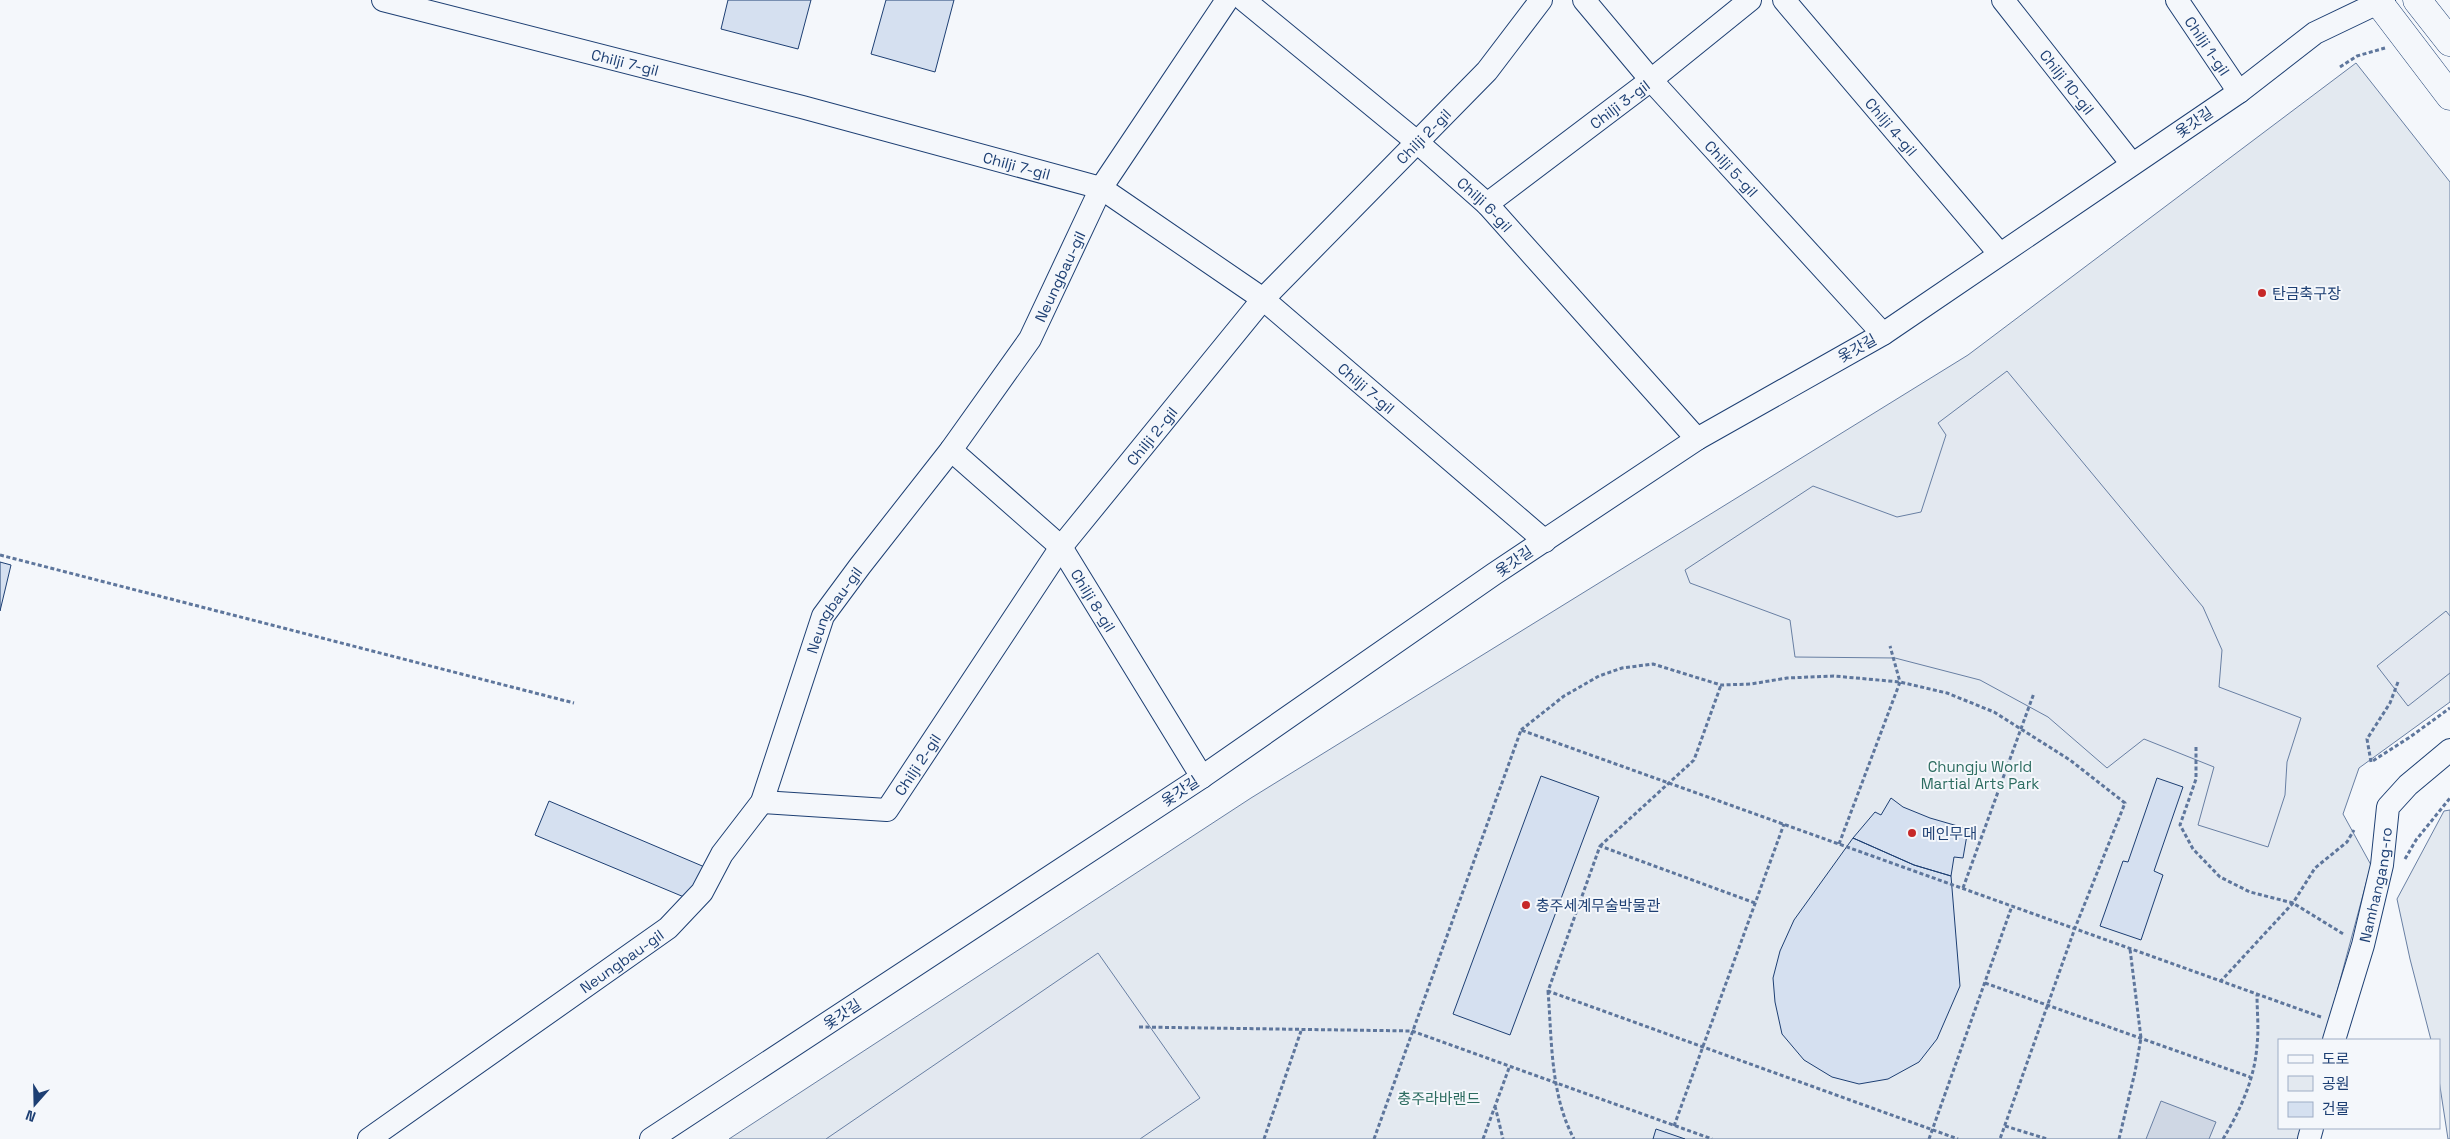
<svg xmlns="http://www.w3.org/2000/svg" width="2450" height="1139" viewBox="0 0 2450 1139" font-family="'Space Grotesk','Noto Sans KR',sans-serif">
<rect width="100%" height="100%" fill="#f4f7fb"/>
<path fill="#e3e9f0" stroke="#687fa3" d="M2356 63 2450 182V702L2359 768 2343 814 2371 865 2324 1040H2279V1128H2301L2298 1139H729L1251 798 1968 355Z
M2450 810V1139H2448L2439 1080V1040H2431L2410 959 2397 899 2444 811Z"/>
<path fill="#e3e8f0" stroke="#687fa3" d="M2007 371 2203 607 2222 650 2219 687 2301 718 2287 762 2285 795 2268 847 2198 825 2214 767 2144 739 2107 768 2048 717 1980 680 1895 658 1795 657 1790 620 1690 583 1685 570 1813 486 1897 517 1921 512 1946 435 1938 423Z
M2446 611 2450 616V673L2408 706 2377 666Z
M1098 953 1200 1098 1140 1139H826Z"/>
<path fill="#cfd7e4" stroke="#687fa3" d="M2161 1101 2216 1122 2209 1139H2146Z"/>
<path fill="#d5e0f0" stroke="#1d3f73" d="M728 0H811L798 49 721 29Z
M886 0H954L935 72 871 54Z
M0 562 11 565 0 611Z
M1541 776 1599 797 1510 1035 1453 1014Z
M2157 778 2183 787 2154 871 2163 875 2141 940 2100 926 2123 861 2128 862Z
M1891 798 1903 807 1930 818 1968 829 1963 858 1954 857 1951 876 1914 865 1853 838 1875 812 1881 815Z
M549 801 707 868 684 897 535 835Z
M1853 838 1914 865 1951 876 1960 986 1937 1039 1919 1062 1888 1079 1859 1084 1832 1077 1804 1060 1782 1034 1775 1002 1773 978 1780 951 1794 920Z
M1656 1129 1685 1139H1653Z"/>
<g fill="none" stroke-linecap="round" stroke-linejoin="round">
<defs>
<g id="minor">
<path id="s1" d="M383 0 802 107 1101 188 1263 299 1545 541"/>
<path id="s2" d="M1244 0 1417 142 1487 204 1697 439"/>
<path id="s3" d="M1584 0 1651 80 1883 334"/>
<path id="s4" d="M1784 0 1999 253"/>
<path id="s5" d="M2003 0 2132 164"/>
<path id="s6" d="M2177 0 2239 92"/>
<path id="s7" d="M1487 204 1651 80 1750 0"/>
<path id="s8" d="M951 450 1061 547 1202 777"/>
<path id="s9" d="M762 802 887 810 1061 547 1263 299 1487 71 1541 0"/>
<path id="s10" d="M2334 1040 2363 945 2382 865 2388 807 2408 785 2450 750"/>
<path id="s11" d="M369 1139 668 928 702 892 722 854 762 802 823 616 860 566 951 450 1030 339 1101 188 1227 0"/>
<path d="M651 1139 1202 777 1494 574 1697 439 1883 334 2239 92 2315 33 2384 0"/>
<path d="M2309 1139 2312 1128"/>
</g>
<path id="major" d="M2377 0 2450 96
M2417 0 2450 42"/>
</defs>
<use href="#minor" stroke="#1d3f73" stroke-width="24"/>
<use href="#major" stroke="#1d3f73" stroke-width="29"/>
<path stroke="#5e769c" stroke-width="3" stroke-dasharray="4 2.5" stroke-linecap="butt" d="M2340 67 2357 56 2385 48
M0 555 574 703
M2398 682 2390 703 2367 739 2371 762 2410 737 2450 708
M1521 730 1564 696 1599 676 1622 668 1653 664 1721 685 1751 684 1787 678 1834 676 1900 682 1947 693 1994 712 2070 760 2125 803 2075 928 2000 1139
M2196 747V779L2180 825 2193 849 2220 877 2250 892 2293 903 2345 935
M1839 844 1900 682 1890 646
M1600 846 1694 760 1721 685
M2405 859 2416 840 2450 798
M1963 888 2034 693
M1755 903 1600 846 1548 991 1958 1139
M2220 982 2293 903 2315 868 2347 842 2354 830
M1985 983 2250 1077
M1548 991C1552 1040 1550 1094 1574 1139
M1139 1027 1412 1031 1712 1139
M1495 1106 1503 1139
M1674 1126 1784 824
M2005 1126 2047 1139
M1264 1139 1301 1031
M1374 1139 1521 730 2321 1017
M1483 1139 1509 1068
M1929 1139 2012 906
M2119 1139 2135 1072 2141 1038 2130 949
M2223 1139C2240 1111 2255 1078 2257 1045 2259 1029 2257 1011 2257 995"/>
<use href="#minor" stroke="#f4f7fb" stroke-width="22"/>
<use href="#major" stroke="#f4f7fb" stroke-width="28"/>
</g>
<g fill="#c62828" stroke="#f4f7fb" stroke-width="2">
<circle cx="2262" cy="293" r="5"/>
<circle cx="1912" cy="833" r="5"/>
<circle cx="1526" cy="905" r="5"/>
</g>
<g text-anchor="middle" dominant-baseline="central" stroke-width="4" stroke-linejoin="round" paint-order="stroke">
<g font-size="15" fill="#1d3f73" stroke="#f4f7fb">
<text stroke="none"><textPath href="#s6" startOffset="55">Chilji 1-gil</textPath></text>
<text stroke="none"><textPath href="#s1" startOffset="250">Chilji 7-gil</textPath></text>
<text stroke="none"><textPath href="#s5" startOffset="104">Chilji 10-gil</textPath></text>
<text stroke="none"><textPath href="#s7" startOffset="166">Chilji 3-gil</textPath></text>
<text transform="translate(2194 122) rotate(-34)">옻갓길</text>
<text stroke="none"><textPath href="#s4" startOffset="166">Chilji 4-gil</textPath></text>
<text stroke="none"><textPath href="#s9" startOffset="989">Chilji 2-gil</textPath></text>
<text stroke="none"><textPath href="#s1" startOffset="655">Chilji 7-gil</textPath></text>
<text stroke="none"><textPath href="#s3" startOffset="224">Chilji 5-gil</textPath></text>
<text stroke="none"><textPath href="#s2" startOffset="316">Chilji 6-gil</textPath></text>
<text stroke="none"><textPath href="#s11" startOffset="1135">Neungbau-gil</textPath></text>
<text transform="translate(1857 348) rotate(-29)">옻갓길</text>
<text stroke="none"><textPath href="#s1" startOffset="1075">Chilji 7-gil</textPath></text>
<text stroke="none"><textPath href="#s9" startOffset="584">Chilji 2-gil</textPath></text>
<text transform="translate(1514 561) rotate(-34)">옻갓길</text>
<text stroke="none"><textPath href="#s8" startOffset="209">Chilji 8-gil</textPath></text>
<text stroke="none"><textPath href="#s11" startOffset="730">Neungbau-gil</textPath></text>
<text stroke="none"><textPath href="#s9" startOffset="180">Chilji 2-gil</textPath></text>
<text transform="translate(1180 791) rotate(-33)">옻갓길</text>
<text stroke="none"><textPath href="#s10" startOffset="161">Namhangang-ro</textPath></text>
<text stroke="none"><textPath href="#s11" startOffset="309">Neungbau-gil</textPath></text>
<text transform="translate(842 1014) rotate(-33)">옻갓길</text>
</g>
<g font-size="15" fill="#1d3f73" stroke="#f4f7fb" text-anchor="start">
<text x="2272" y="293">탄금축구장</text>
<text x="1922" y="833">메인무대</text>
<text x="1536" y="905">충주세계무술박물관</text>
</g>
<g font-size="15" fill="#2c6c60" stroke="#f4f7fb">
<text x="1980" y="766">Chungju World<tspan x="1980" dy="17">Martial Arts Park</tspan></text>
<text x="1439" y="1098">충주라바랜드</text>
</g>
</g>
<rect x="2278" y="1039" width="162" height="90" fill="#f4f7fb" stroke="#9eadc5"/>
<rect x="2288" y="1055" width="25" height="8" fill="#f4f7fb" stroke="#9eadc5"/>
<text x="2322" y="1064" font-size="15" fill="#1d3f73">도로</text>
<rect x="2288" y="1076" width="25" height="15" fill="#e3e9f0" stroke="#9eadc5"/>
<text x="2322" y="1089" font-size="15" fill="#1d3f73">공원</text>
<rect x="2288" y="1102" width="25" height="15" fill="#d5e0f0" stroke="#9eadc5"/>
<text x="2322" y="1114" font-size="15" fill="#1d3f73">건물</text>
<g transform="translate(35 1104) rotate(200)" stroke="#f4f7fb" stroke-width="4" paint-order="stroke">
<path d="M0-4L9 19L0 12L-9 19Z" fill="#1d3f73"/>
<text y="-8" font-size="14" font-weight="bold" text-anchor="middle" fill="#1d3f73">N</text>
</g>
</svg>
